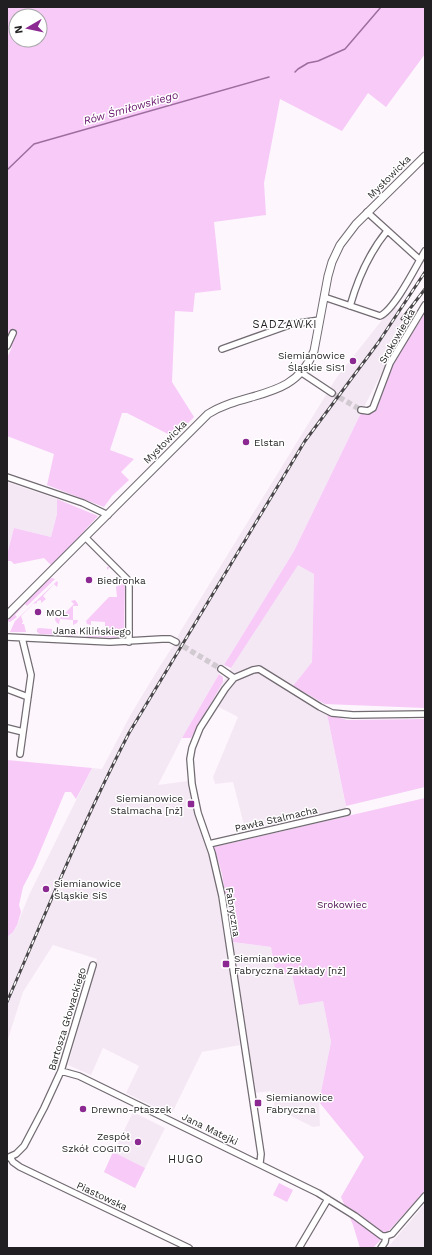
<svg xmlns="http://www.w3.org/2000/svg" width="432" height="1255" viewBox="0 0 432 1255" font-family="'Work Sans',sans-serif">
<rect width="100%" height="100%" fill="#fdf6fd"/>
<path fill="#f5e8f5" d="M393 306 410 318 361 413 294 551 224 665 182 738 158 785 195 780 201 811 210 843 206 847 209 853 218 888 240 1045 202 1052 171 1115 126 1093 139 1066 103 1048 91 1075 68 1065 97 959 53 945 23 992 7 1042V937L13 932 17 925 29 895 92 768 102 769 131 714 160 666 173 646 180 632 337 377Z
M7 482 57 499V514L51 537 14 528 7 555Z
M298 564 314 574 312 662 293 686 325 704 347 812 246 833 233 782 215 784 213 777 238 717 211 703 235 661Z
M233 942 271 947 276 974H292L323 1001 331 1042 319 1102 320 1126 313 1127 275 1108 271 1091 255 1093Z
M133 1112 165 1128 135 1188 104 1172Z
M425 1204V1248H387Z"/>
<path fill="#f7caf8" fill-rule="evenodd" d="M7 7H425V54L386 107 368 93 342 131 280 99 264 183 266 215 214 222 221 290 195 293 193 312 175 311 172 382 194 417 173 439 168 434 127 413H122L110 450 134 459 121 472 129 480 112 496 104 507 47 485 54 454 7 436V358L12 347 7 344ZM16 16H40V40H16Z
M425 313V708L325 704 293 686 312 662 314 574 298 565 231 668 224 665 294 551 361 413H370L377 407 395 360Z
M57 499 98 516 52 566 44 558 14 564 11 561H7V555L14 528 51 537 57 514Z
M111 566 125 581 124 638 87 637 85 634 87 631 90 630V635L104 636 105 631H109V626H105V622L91 621V625L87 624 86 621 109 597H117L116 587 120 583 117 581 120 577 110 567 107 570V567Z
M52 578 55 579 27 606 25 604 15 615 17 617 10 622 7 621V619L48 579Z
M57 581 58 583 57 587 54 584 43 596 46 599 41 603V600L37 601V603L33 604 21 616 23 622 22 623V624H24L26 632H10L15 621Z
M75 600 78 604V606H73V620H78L77 623 73 625V620L60 619 59 624 57 623 55 620 56 616 59 619 74 604 71 601Z
M39 628 52 629V633L74 634V630L77 631 78 633 76 636 40 634 37 632V629Z
M219 674 223 677V682L191 738H182Z
M327 714 347 720 425 719V787L346 806Z
M7 760 92 768 76 799 71 792H65L34 866 23 887 19 905 21 912 17 925 13 932 7 937Z
M425 798V1191L374 1247 360 1248 353 1225 341 1197 364 1157 319 1102 331 1042 323 1001 299 1005 292 974H276L271 947 233 942 222 874 214 847Z
M113 1152 145 1168 135 1188 104 1172Z
M279 1183 293 1190 287 1202 273 1195Z"/>
<g fill="none" stroke-linecap="round" stroke-linejoin="round">
<path stroke="#9e6d9f" stroke-width="1.5" d="M295 72 298 69 308 63 318 61 345 49 381 7
M7 170 34 144 269 77"/>
<path stroke="#d1cbd1" stroke-width="5.5" stroke-dasharray="5.5 3" stroke-linecap="butt" d="M332 393 361 410
M176 642 221 669"/>
<defs>
<path id="minor" d="M367 212 420 260
M324 297 380 316C395 309 416 266 425 251
M350 306C358 278 369 253 387 231
M7 346 13 333
M222 349 292 324 320 320
M302 373 332 393
M361 410 368 411 373 408 390 363 425 305
M7 477 83 503 108 515
M85 537 127 579 129 586V642
M7 637 110 642 162 639H170L176 642
M221 669 234 678
M7 689 28 697
M7 728 23 732
M20 754 31 675 22 638
M209 844 347 812
M61 1071 79 1076 318 1193 355 1216 382 1236H386L392 1234 425 1196
M10 1157 13 1162 20 1167 189 1248
M7 1158 16 1154 24 1146 44 1108 61 1071 93 965
M260 1163 261 1154 222 896 212 853 198 813 192 784 190 759 192 748 200 728 225 689 234 678 253 670 259 669 320 707 332 713 353 715 425 714
M299 1248 328 1199
M381 1248 385 1242 386 1236"/>
<path id="tertiary" d="M7 615 208 414C246 390 294 401 314 351L328 276 332 262 340 245 356 224 425 156"/>
</defs>
<use href="#minor" stroke="#726c72" stroke-width="8"/>
<use href="#tertiary" stroke="#726c72" stroke-width="9"/>
<use href="#minor" stroke="#fff" stroke-width="5.5"/>
<use href="#tertiary" stroke="#fff" stroke-width="7"/>
<defs>
<path id="rail" d="M402 319 425 289
M7 1002C46 912 84 820 129 733L305 441 378 343 425 272"/>
</defs>
<use href="#rail" stroke="#4a474a" stroke-width="3"/>
<use href="#rail" stroke="#fff" stroke-width="1.5" stroke-dasharray="4.5" stroke-linecap="butt"/>
</g>
<g fill="#8b2891" stroke="#fff" stroke-width="1.5">
<circle cx="353" cy="361" r="4"/>
<circle cx="246" cy="442" r="4"/>
<circle cx="89" cy="580" r="4"/>
<circle cx="38" cy="612" r="4"/>
<rect x="187" y="800" width="8" height="8" rx="2"/>
<circle cx="46" cy="889" r="4"/>
<rect x="222" y="960" width="8" height="8" rx="2"/>
<rect x="254" y="1099" width="8" height="8" rx="2"/>
<circle cx="83" cy="1109" r="4"/>
<circle cx="138" cy="1142" r="4"/>
</g>
<g text-anchor="middle" dominant-baseline="central" stroke-width="3" stroke-linejoin="round" paint-order="stroke">
<g font-size="10" fill="#211f21" stroke="#fff">
<text transform="translate(389 177) rotate(-45)">Mysłowicka</text>
<text transform="translate(397 336) rotate(-60)">Srokowiecka</text>
<text transform="translate(165 442) rotate(-45)">Mysłowicka</text>
<text transform="translate(92 631) rotate(1)">Jana Kilińskiego</text>
<text transform="translate(276 819) rotate(-13)">Pawła Stalmacha</text>
<text transform="translate(233 912) rotate(81)">Fabryczna</text>
<text transform="translate(67 1019) rotate(-73)">Bartosza Głowackiego</text>
<text transform="translate(210 1129) rotate(26)">Jana Matejki</text>
<text transform="translate(102 1196) rotate(25)">Piastowska</text>
</g>
<g font-size="10" fill="#211f21" stroke="#fff" text-anchor="start">
<text x="345" y="355" text-anchor="end">Siemianowice<tspan x="345" dy="12">Śląskie SiS1</tspan></text>
<text x="254" y="442">Elstan</text>
<text x="97" y="580">Biedronka</text>
<text x="46" y="612">MOL</text>
<text x="183" y="798" text-anchor="end">Siemianowice<tspan x="183" dy="12">Stalmacha [nż]</tspan></text>
<text x="54" y="883">Siemianowice<tspan x="54" dy="12">Śląskie SiS</tspan></text>
<text x="234" y="958">Siemianowice<tspan x="234" dy="12">Fabryczna Zakłady [nż]</tspan></text>
<text x="266" y="1097">Siemianowice<tspan x="266" dy="12">Fabryczna</tspan></text>
<text x="91" y="1109">Drewno-Ptaszek</text>
<text x="130" y="1136" text-anchor="end">Zespół<tspan x="130" dy="12">Szkół COGITO</tspan></text>
</g>
<g font-size="10" fill="#4d0e51" stroke="#fff">
<text x="342" y="904">Srokowiec</text>
</g>
<g font-size="11" font-style="italic" fill="#69176e" stroke="#fff">
<text transform="translate(131 108) rotate(-16)">Rów Śmiłowskiego</text>
</g>
<g font-size="11" letter-spacing="1" fill="#211f21" stroke="#fff">
<text x="285" y="324">SADZAWKI</text>
<text x="186" y="1159">HUGO</text>
</g>
</g>
<rect width="432" height="1255" fill="none" stroke="#211f21" stroke-width="16"/>
<g transform="translate(28 28) rotate(261)"><circle r="19" fill="#ffffff" stroke="#a6a5a6"/>
<path d="M0-3L7 15L0 10L-7 15Z" fill="#8b2891"/>
<text y="-6" font-size="11" font-weight="bold" text-anchor="middle" fill="#211f21">N</text>
</g>
</svg>
